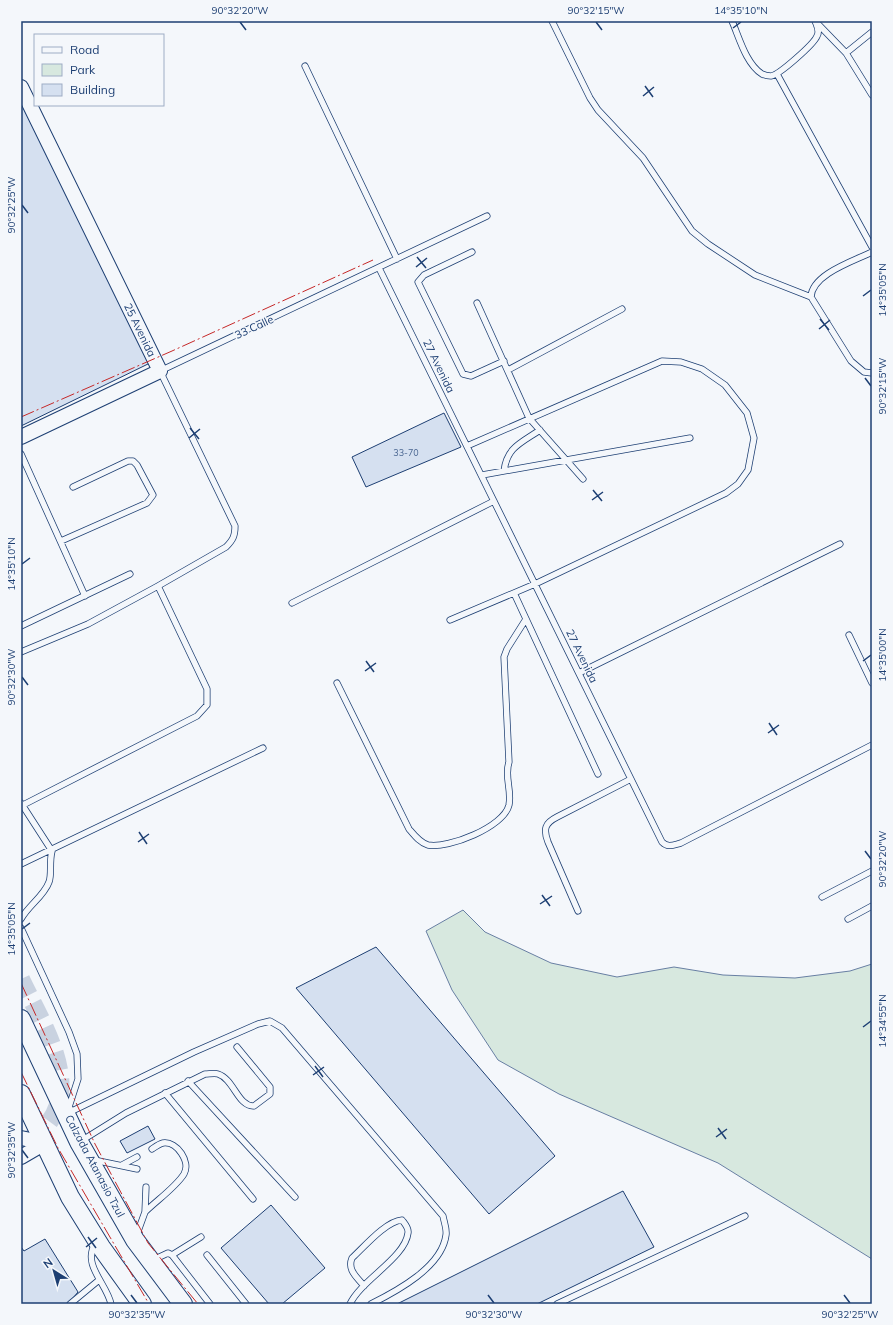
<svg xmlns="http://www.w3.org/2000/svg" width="893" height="1325" viewBox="0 0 893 1325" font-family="Mulish,sans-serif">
<rect width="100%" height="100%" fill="#f4f7fb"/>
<path fill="#d7e8df" stroke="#687fa3" d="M463 910 485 932 551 963 617 977 674 967 723 975 795 978 850 971 872 964V1259L718 1163 559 1094 498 1060 452 990 426 931Z"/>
<path fill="#d5e0f0" stroke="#1d3f73" d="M21 97 150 363 21 426Z
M444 413 461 447 366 487 352 457Z
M376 947 555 1156 489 1214 296 988Z
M148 1126 155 1139 127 1153 120 1141Z
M623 1191 654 1247 537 1304H397Z
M271 1205 325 1268 282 1304H269L221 1248Z
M45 1239 78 1292 68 1304H21V1247L24 1251Z"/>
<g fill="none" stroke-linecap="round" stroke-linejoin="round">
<path stroke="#c9d2e0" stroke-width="18" stroke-dasharray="18 9" stroke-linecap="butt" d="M21 979C40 1020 83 1084 46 1126 41 1132 33 1136 27 1141"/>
<defs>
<path id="service" d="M552 21 590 98 598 110 643 158 692 231 708 244 755 275 811 297
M732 21C739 37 746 64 762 74 764 75 769 76 771 76 779 75 814 44 817 36 820 31 817 26 815 21
M817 23 846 53 872 95
M846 53 872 32
M305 66 397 259
M777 74 872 247
M472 252 424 275 418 282 463 374 471 376 504 361
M872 252C854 261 812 274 811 297L851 361 864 372 872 373
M379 268 662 842C668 848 673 845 681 843L872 745
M477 303 529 418 583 479
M508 370 622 309
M21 454 85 596
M504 471C507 447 521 443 540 430
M482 475 690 438
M61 541 147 503 153 495 137 465 133 461H128L73 487
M158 586 226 547C233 540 235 536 235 526L160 371 487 216
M514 593 598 774
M292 603 494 501
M450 620 535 584 726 493 738 484 748 470 754 438 747 413 725 385 702 369 681 362 662 361 467 446
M21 626 130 574
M849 635 872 683
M21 652 88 624 158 586 207 689V705L197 716 23 805
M579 673 840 544
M337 683 409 829C414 835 420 843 428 845 448 849 504 827 509 805 512 790 504 776 509 762L504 657 507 649 526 619
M21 803 52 851C49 862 52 875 49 882 44 896 29 905 21 919
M21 864 263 748
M822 897 872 871
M578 911 548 842C543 829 545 823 557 817L631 779
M848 919 872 906
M21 928 69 1032 77 1054 78 1079 68 1110
M188 1081 295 1197
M165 1093 253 1199
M68 1113 194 1052 258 1024 270 1021 282 1028 443 1216C444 1222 447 1229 446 1235 442 1267 397 1291 371 1304
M81 1141 126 1113 205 1074C209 1074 215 1073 218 1074 234 1079 238 1107 254 1106L270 1094V1087L237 1047
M94 1160 137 1169
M122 1165 137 1157
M145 1212C156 1201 176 1187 184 1174 191 1162 177 1141 163 1143 159 1144 155 1147 152 1149
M137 1234 145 1212 146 1187
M95 1244C82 1265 107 1284 111 1304
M172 1255 201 1237
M207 1255 246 1304
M153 1260 168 1253 172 1255 210 1304
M70 1304 99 1280
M350 1304C361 1280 405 1258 408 1233 409 1228 405 1224 402 1220 386 1221 364 1247 352 1258 347 1270 357 1277 364 1286
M557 1304 745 1216"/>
<path id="tertiary" d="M21 87 160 371 21 437
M21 1138 45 1143
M21 1157 45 1143"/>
<path id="primary" d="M21 1019 79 1142 135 1240 183 1304
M21 1094 70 1197 101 1247 142 1304"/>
</defs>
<use href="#service" stroke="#1d3f73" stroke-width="7"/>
<use href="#tertiary" stroke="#1d3f73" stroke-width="16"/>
<use href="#primary" stroke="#1d3f73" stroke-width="20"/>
<use href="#service" stroke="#f4f7fb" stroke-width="5.5"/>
<use href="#tertiary" stroke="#f4f7fb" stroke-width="14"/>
<use href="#primary" stroke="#f4f7fb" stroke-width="18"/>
<path stroke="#c62828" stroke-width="1" stroke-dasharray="14 3 2 3" stroke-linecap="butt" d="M21 417 172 351 373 260
M21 983 95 1144 148 1243 198 1304
M21 1072 58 1148 149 1304"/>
</g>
<path fill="none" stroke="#1d3f73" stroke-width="1.5" d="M240 22 246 30M596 22 602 30M733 28 741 22M645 86 653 97M643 96 654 87M22 205 28 213M417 257 426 268M416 267 427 258M863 296 871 290M820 319 829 330M819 329 830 320M865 378 871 386M190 428 199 439M189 438 200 429M593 490 602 501M592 500 603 492M22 564 30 558M366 661 374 672M863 661 871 655M365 671 376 663M22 677 28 685M769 723 777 735M768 733 779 725M139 832 147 844M138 842 149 834M865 851 871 859M542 895 550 906M540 904 552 896M22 929 30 923M863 1027 871 1021M315 1066 323 1077M313 1075 324 1067M718 1128 726 1139M716 1137 727 1129M22 1150 28 1158M88 1237 96 1248M86 1247 97 1238M131 1295 137 1303M488 1295 494 1303M844 1295 850 1303"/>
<g text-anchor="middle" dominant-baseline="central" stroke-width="3" stroke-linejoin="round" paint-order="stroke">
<g font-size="9" fill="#4b6792">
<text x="406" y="452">33-70</text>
</g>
<g font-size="11" fill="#1d3f73" stroke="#f4f7fb">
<text transform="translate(254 327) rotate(-25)">33 Calle</text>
<text transform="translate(140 330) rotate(64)">25 Avenida</text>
<text transform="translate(439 366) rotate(64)">27 Avenida</text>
<text transform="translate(582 656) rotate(64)">27 Avenida</text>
<text transform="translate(95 1166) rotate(62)">Calzada Atanasio Tzul</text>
</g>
</g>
<rect width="893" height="1325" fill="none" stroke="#f4f7fb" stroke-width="44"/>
<rect x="34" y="34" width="130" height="72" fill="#f4f7fb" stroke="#9eadc5"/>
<rect x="42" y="47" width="20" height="6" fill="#f4f7fb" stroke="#9eadc5"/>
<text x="70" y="54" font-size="12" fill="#1d3f73">Road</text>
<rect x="42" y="64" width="20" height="12" fill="#d7e8df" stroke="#9eadc5"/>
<text x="70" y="74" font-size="12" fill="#1d3f73">Park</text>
<rect x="42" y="84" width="20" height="12" fill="#d5e0f0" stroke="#9eadc5"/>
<text x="70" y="94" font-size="12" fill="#1d3f73">Building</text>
<g transform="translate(54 1271) rotate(323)" stroke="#f4f7fb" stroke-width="3" paint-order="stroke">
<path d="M0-3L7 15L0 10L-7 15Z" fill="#1d3f73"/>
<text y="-6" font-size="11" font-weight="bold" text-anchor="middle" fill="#1d3f73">N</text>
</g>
<rect x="22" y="22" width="849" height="1281" fill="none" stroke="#1d3f73" stroke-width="1.5"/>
<g font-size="10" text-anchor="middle" fill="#1d3f73">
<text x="240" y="14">90°32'20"W</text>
<text x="596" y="14">90°32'15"W</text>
<text x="741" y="14">14°35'10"N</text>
<text transform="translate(11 205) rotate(-90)" y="4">90°32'25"W</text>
<text transform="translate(882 290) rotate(-90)" y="4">14°35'05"N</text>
<text transform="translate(882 386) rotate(-90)" y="4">90°32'15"W</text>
<text transform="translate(11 564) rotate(-90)" y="4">14°35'10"N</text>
<text transform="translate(882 655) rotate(-90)" y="4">14°35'00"N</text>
<text transform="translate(11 677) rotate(-90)" y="4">90°32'30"W</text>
<text transform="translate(882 859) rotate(-90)" y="4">90°32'20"W</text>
<text transform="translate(11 929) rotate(-90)" y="4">14°35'05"N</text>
<text transform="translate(882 1021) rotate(-90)" y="4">14°34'55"N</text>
<text transform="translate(11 1150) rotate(-90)" y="4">90°32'35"W</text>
<text x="137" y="1318">90°32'35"W</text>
<text x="494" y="1318">90°32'30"W</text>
<text x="850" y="1318">90°32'25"W</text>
</g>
</svg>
